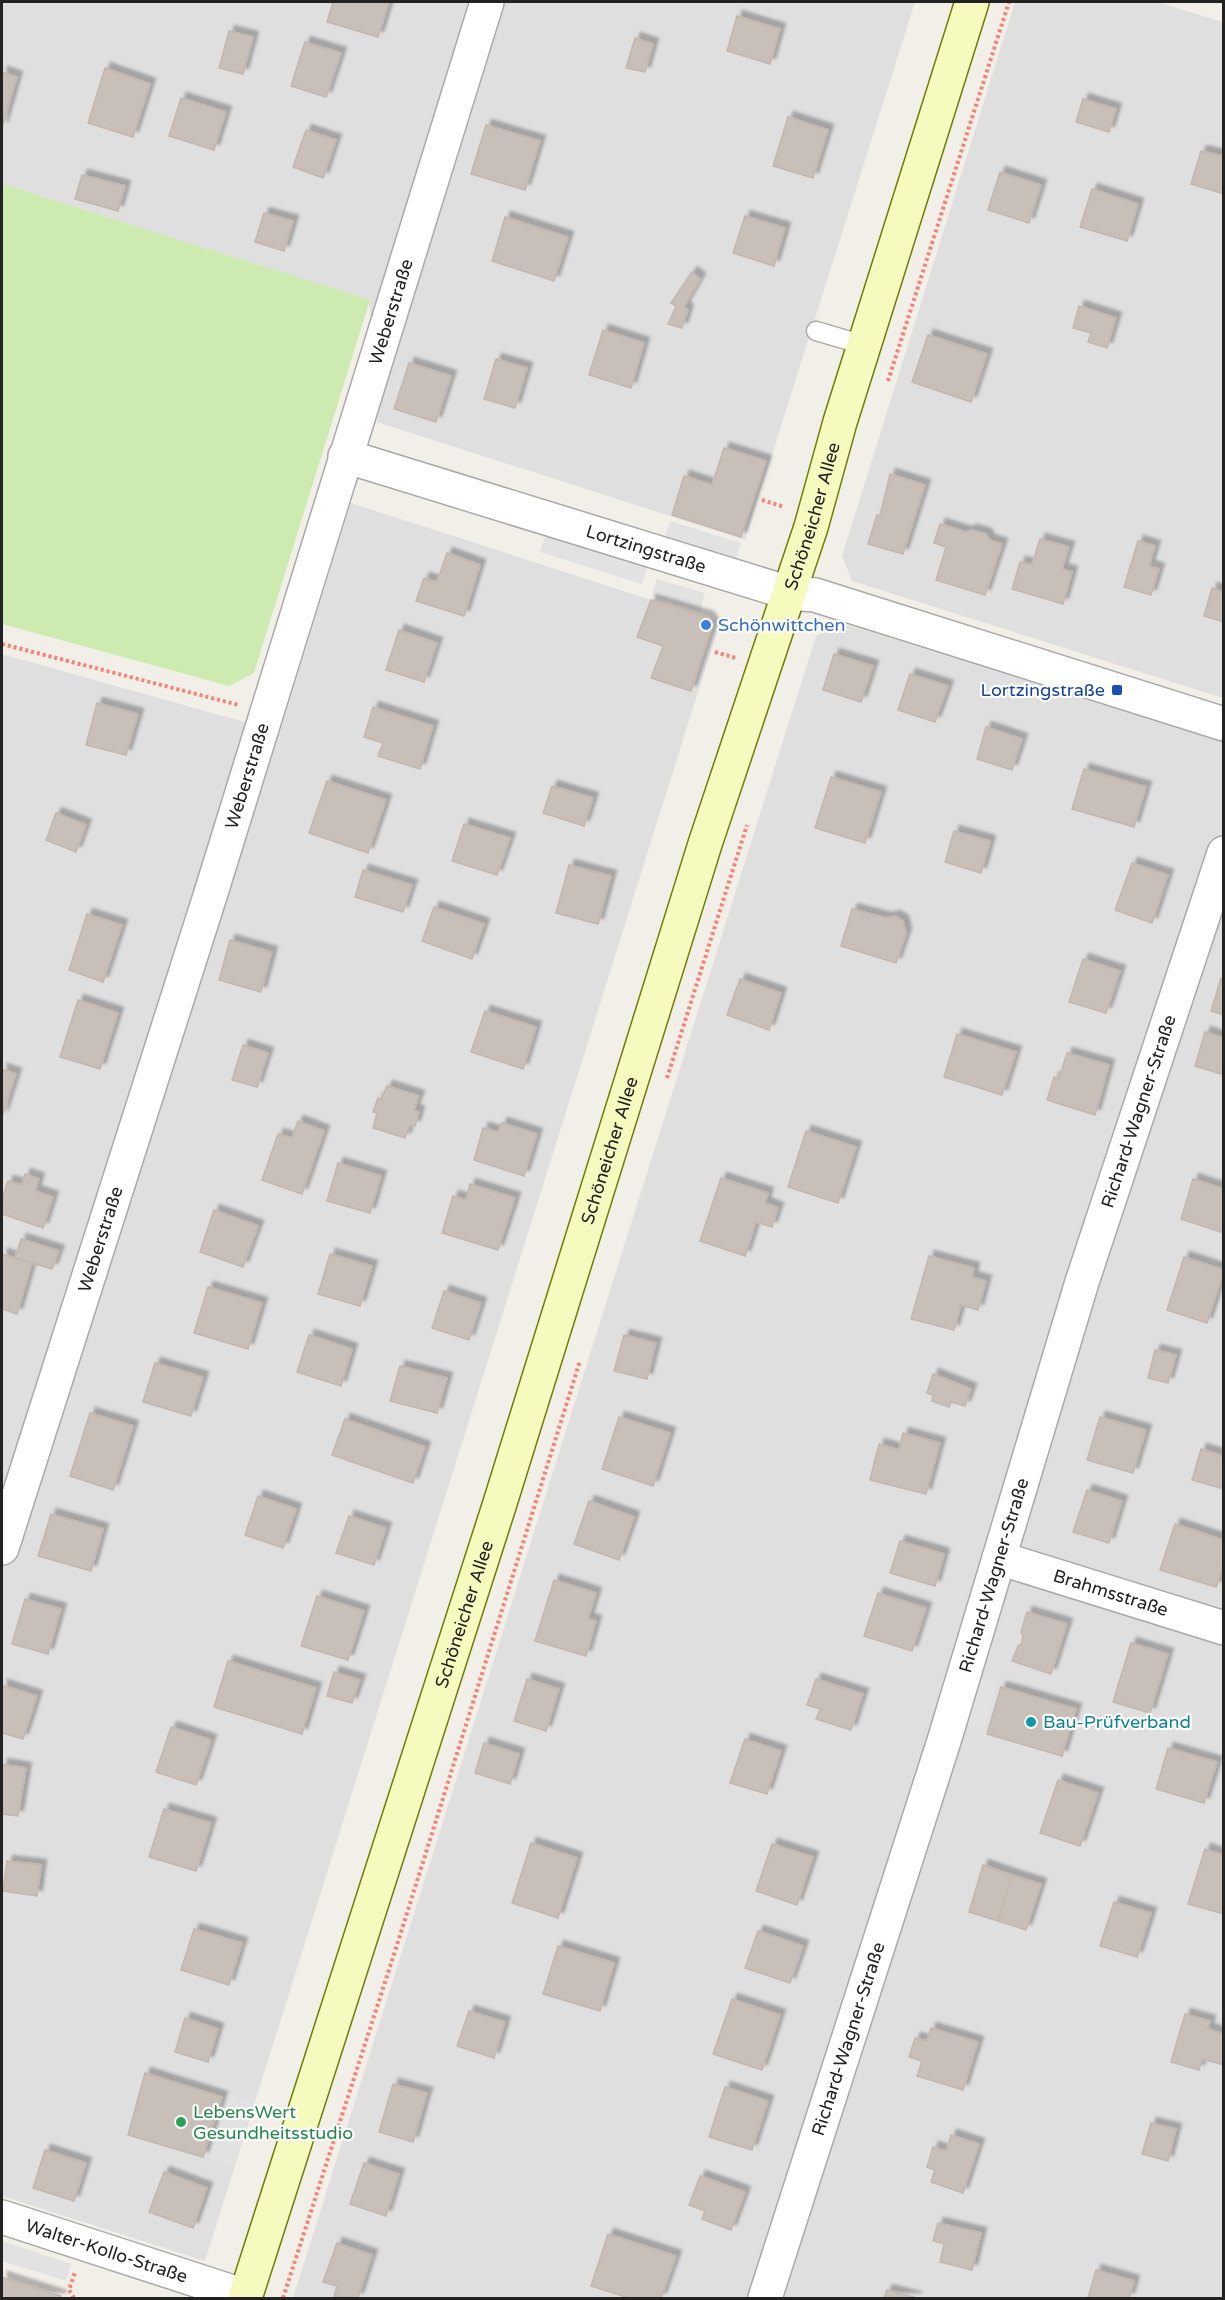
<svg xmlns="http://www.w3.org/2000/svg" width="1225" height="2300" viewBox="0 0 1225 2300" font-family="'Varela Round',sans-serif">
<defs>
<filter id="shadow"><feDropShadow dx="5.5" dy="-5.5" stdDeviation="1.5" flood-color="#0004"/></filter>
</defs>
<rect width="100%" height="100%" fill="#f2efe9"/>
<path fill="#e0dfdf" d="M2 2H915L745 540 377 422 369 300 2 184Z
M1015 2H1157L1223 22V698L852 581 842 556Z
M351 503 720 622 205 2261 2 2196V654L280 732Z
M841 623 1223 742V2298H293L816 636Z"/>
<path fill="#cdebb0" d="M2 184 370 300 254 673 229 686 2 624Z"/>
<path fill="#e2e2e2" d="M670 521 741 543 735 562 664 541Z
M547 531 649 563 642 584 540 552Z
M657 579 705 593 700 611 652 596Z
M972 1676 998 1684 984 1731 957 1723Z
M229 2094 254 2104 233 2165 210 2158Z
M2 2241 71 2264 66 2281 2 2261Z"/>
<path fill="#c7bfb8" stroke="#c4b6ab" stroke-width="1.5" filter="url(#shadow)" d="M333 2H389L378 37 327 22Z
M737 16 780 29 770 64 727 51Z
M229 31 253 37 243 74 219 68Z
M635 38 653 44 645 72 626 68Z
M305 42 341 53 326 97 291 86Z
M105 68 150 84 133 137 88 123Z
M2 72 17 77 2 128Z
M181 98 226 112 214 150 169 136Z
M1083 99 1116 109 1109 132 1076 122Z
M788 117 828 130 813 178 773 166Z
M486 125 540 141 525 190 471 174Z
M306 130 336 140 323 178 293 167Z
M1201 151 1224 156V194L1191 184Z
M1000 172 1041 185 1029 223 988 210Z
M82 175 125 186 118 211 75 199Z
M1092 189 1138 204 1127 241 1080 227Z
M264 213 293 221 284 251 255 242Z
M745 216 785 228 774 266 733 253Z
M505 217 568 237 554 281 492 261Z
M692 272 700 279 684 307 688 310 682 328 668 324 676 306 671 303Z
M1079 306 1116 318 1107 348 1088 342 1091 333 1073 328Z
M603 330 644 343 631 388 589 375Z
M928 335 987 354 971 402 912 382Z
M496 359 527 368 515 408 484 399Z
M409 363 451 376 436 422 394 409Z
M724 448 766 461 741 537 672 515 684 476 712 485Z
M890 474 925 485 903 554 868 544 877 515 880 516Z
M940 524 966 532 972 530 986 534 989 540 1002 544 985 595 936 580 946 547 934 543Z
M1040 539 1069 547 1062 569 1072 572 1063 604 1012 589 1020 562 1032 565Z
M1138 541 1155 546 1149 566 1159 569 1151 595 1124 587Z
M447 553 480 565 464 616 416 601 424 578 437 582Z
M1212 588 1224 592V622L1204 616Z
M651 600 708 617 713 624 691 691 651 678 663 646 637 637Z
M399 630 437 643 424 682 386 670Z
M834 654 873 666 861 702 823 690Z
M910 674 948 686 935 722 898 710Z
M97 703 138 714 126 755 86 745Z
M373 707 433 726 420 769 378 756 383 743 364 737Z
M986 727 1022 739 1012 770 977 759Z
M1084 769 1146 787 1134 827 1072 809Z
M831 777 881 792 865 843 815 828Z
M327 781 386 800 368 853 309 833Z
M552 786 593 798 584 826 543 813Z
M56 813 86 825 76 852 46 840Z
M464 824 510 838 497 875 452 861Z
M954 831 990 841 981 873 945 862Z
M1132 863 1168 875 1152 923 1115 910Z
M569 865 611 876 598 924 556 913Z
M363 870 412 885 403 912 355 897Z
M434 907 484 924 472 959 422 941Z
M852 909 886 918 895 916 903 921 906 934 896 963 841 946Z
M87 914 122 925 103 982 69 970Z
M230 940 272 952 261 992 219 980Z
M1083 959 1120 971 1106 1013 1069 1002Z
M1221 978 1224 979V1015L1211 1011Z
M740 979 781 993 769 1030 727 1015Z
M78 1000 118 1013 100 1069 60 1057Z
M485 1011 536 1027 523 1069 471 1052Z
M1205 1032 1224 1038V1075L1195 1066Z
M957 1034 1016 1052 1002 1095 944 1077Z
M243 1045 268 1053 257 1087 232 1080Z
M1067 1053 1109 1065 1095 1115 1047 1100 1054 1077 1059 1079Z
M2 1069 16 1074 2 1117Z
M387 1086 419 1096 414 1110 419 1112 415 1126 410 1125 405 1138 373 1128 377 1113 373 1112 378 1098 381 1100Z
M298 1121 324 1131 302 1194 262 1180 278 1134 292 1138Z
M502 1123 537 1134 524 1176 474 1160 483 1128 498 1132Z
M806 1131 856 1147 838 1203 788 1187Z
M338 1163 381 1176 370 1213 327 1201Z
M25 1174 39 1179 35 1191 53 1197 43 1228 2 1214V1199L8 1181 22 1185Z
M721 1178 768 1193 765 1203 778 1208 772 1227 756 1222 745 1256 700 1241Z
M1193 1179 1224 1189V1233L1181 1219Z
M470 1184 515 1198 498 1250 442 1233 453 1196 466 1200Z
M214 1210 258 1226 243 1267 200 1252Z
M21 1239 59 1251 52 1269 15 1258Z
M2 1254 32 1263 17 1314 2 1309Z
M330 1254 372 1266 360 1306 318 1294Z
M929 1256 974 1268 972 1277 986 1281 978 1310 961 1305 954 1330 911 1319Z
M1184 1257 1224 1270 1207 1323 1167 1310Z
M208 1287 262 1303 248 1349 194 1333Z
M444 1291 481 1303 469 1340 432 1328Z
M309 1335 352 1349 341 1386 297 1372Z
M624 1335 656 1343 647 1379 614 1371Z
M1155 1350 1176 1355 1168 1383 1148 1378Z
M155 1363 203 1377 191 1416 143 1402Z
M400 1366 447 1378 437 1413 390 1401Z
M933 1374 971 1389 965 1406 951 1402 949 1407 932 1401 933 1395 927 1393Z
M90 1413 133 1426 113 1490 70 1476Z
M619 1417 670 1433 653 1486 602 1469Z
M1100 1417 1146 1430 1133 1473 1087 1460Z
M345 1419 425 1447 413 1483 332 1455Z
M903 1433 940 1443 926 1494 870 1480 879 1444 899 1450Z
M1201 1449 1224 1456V1489L1192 1480Z
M1087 1490 1122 1501 1109 1543 1073 1532Z
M258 1496 296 1509 283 1548 245 1535Z
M589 1501 634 1517 619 1560 574 1544Z
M51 1514 103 1529 91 1571 38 1556Z
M349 1516 386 1528 374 1565 336 1553Z
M1175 1524 1224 1540V1563L1216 1587 1160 1570Z
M900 1541 944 1554 935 1586 890 1573Z
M554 1580 596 1593 588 1619 596 1621 586 1656 535 1641Z
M878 1593 926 1608 912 1651 864 1636Z
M317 1596 364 1611 348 1660 301 1646Z
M25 1599 61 1609 48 1654 12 1644Z
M1027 1612 1067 1624 1051 1674 1012 1661 1018 1646 1022 1644 1023 1636 1021 1632Z
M1131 1643 1168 1654 1150 1713 1113 1702Z
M228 1661 316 1688 302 1734 214 1707Z
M334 1672 360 1680 352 1703 327 1696Z
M527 1679 559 1689 546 1731 514 1721Z
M816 1679 863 1694 851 1730 816 1719 820 1709 807 1705Z
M2 1685 37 1696 23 1739 2 1733Z
M1001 1687 1076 1709 1062 1756 987 1734Z
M171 1727 211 1740 196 1785 156 1772Z
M745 1739 781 1751 767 1794 730 1783Z
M484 1743 519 1754 510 1784 475 1773Z
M1168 1748 1217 1762 1204 1803 1156 1789Z
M2 1764 26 1768 18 1816 2 1814Z
M1058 1780 1098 1793 1080 1846 1040 1833Z
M164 1809 211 1823 196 1871 149 1857Z
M531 1843 577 1858 558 1918 512 1903Z
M772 1844 813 1857 797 1905 756 1891Z
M1205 1849 1224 1855V1914L1188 1904Z
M7 1861 41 1865 37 1896 3 1891Z
M983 1865 1012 1875 998 1921 969 1912Z
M1012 1875 1041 1884 1026 1930 998 1921Z
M1114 1902 1151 1913 1137 1957 1100 1946Z
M194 1929 242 1943 229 1985 181 1970Z
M758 1931 803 1946 790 1983 745 1968Z
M558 1946 614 1963 600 2011 543 1994Z
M732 1999 780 2015 762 2070 713 2054Z
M469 2011 505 2022 494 2058 457 2046Z
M1185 2014 1210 2021 1208 2029 1224 2034V2065L1202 2059 1199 2070 1171 2062Z
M185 2018 218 2029 208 2062 175 2052Z
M931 2028 978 2042 963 2090 917 2076 922 2061 909 2057 915 2038 927 2041Z
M145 2073 222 2097 203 2157 128 2135Z
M393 2084 427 2093 413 2142 379 2132Z
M725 2087 768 2101 752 2150 709 2137Z
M1151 2123 1176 2129 1168 2161 1142 2154Z
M951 2135 979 2144 963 2193 931 2182 935 2170 927 2167 933 2147 946 2151Z
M45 2150 86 2163 74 2201 33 2188Z
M364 2163 399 2174 386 2216 350 2204Z
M164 2172 207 2188 193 2228 149 2212Z
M700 2176 745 2192 731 2230 702 2219 705 2211 689 2205Z
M938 2223 981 2233 972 2270 940 2262 944 2244 933 2241Z
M608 2234 676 2256 661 2298H629L591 2286Z
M337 2243 372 2255 358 2298 334 2296 337 2286 323 2282Z
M1096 2270 1134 2281 1129 2298H1088Z
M2 2277 61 2296 60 2298H2Z
M887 2290 917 2298H884Z"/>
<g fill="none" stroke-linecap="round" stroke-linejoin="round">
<defs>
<path id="lane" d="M816 331 864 345"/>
<g id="street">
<path id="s1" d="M345 456 789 593 815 595 1224 724"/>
<path id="s2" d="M2 1548 210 896 487 2"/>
<path id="s3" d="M999 1558 1224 1628"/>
<path id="s4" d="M2 2217 245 2296"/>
<path id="s5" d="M765 2298 944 1741 1082 1282 1224 853"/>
</g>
<g id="secondary">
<path id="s6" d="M245 2298 500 1503 705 844 811 527 840 422 972 2"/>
</g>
</defs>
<use href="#lane" stroke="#a9a9a9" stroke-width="21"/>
<use href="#street" stroke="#a9a9a9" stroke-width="36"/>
<use href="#secondary" stroke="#707d05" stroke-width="36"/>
<path stroke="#fa8072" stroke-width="4" stroke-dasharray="3 3" stroke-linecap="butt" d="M888 381 1009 2
M762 500 784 507
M2 644 239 705
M715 652 736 658
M667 1078 747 825
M74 2298 69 2290 75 2272
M283 2298 397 1945 580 1361"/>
<use href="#lane" stroke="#fff" stroke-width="18"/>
<use href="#street" stroke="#fff" stroke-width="33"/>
<use href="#secondary" stroke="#f7fabf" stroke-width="33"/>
</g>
<circle fill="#3f7fe0" stroke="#fff" stroke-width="2" cx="706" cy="625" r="6"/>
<rect fill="#1a4fb4" stroke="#fff" stroke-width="2" x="1111" y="684" width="12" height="12" rx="3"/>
<circle fill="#0f9aa8" stroke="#fff" stroke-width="2" cx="1031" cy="1722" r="6"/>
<circle fill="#2e9e5b" stroke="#fff" stroke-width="2" cx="181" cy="2122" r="6"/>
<g text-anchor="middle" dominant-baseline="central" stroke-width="4.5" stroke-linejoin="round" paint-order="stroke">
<g font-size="18" fill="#222" stroke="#fff">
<text stroke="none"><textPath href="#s2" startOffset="1296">Weberstraße</textPath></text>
<text stroke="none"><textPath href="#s6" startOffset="1870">Schöneicher Allee</textPath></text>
<text stroke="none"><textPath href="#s1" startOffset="315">Lortzingstraße</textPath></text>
<text stroke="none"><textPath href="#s2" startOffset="810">Weberstraße</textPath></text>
<text stroke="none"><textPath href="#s5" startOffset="1244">Richard-Wagner-Straße</textPath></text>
<text stroke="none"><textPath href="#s6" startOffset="1204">Schöneicher Allee</textPath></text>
<text stroke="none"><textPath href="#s2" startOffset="324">Weberstraße</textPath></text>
<text stroke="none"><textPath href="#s5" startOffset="758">Richard-Wagner-Straße</textPath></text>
<text stroke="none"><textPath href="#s3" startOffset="117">Brahmsstraße</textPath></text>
<text stroke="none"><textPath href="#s6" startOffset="718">Schöneicher Allee</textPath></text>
<text stroke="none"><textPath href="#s5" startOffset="272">Richard-Wagner-Straße</textPath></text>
<text stroke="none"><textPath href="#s4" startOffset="110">Walter-Kollo-Straße</textPath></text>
</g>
<g font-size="18" fill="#366cbe" stroke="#fff" text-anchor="start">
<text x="718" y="625">Schönwittchen</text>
</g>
<g font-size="18" fill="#164399" stroke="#fff" text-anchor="end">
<text x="1105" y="690">Lortzingstraße</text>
</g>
<g font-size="18" fill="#0d838f" stroke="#fff" text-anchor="start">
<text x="1043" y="1722">Bau-Prüfverband</text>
</g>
<g font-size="18" fill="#27864d" stroke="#fff" text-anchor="start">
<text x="193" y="2112">LebensWert<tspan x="193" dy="21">Gesundheitsstudio</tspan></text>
</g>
</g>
<rect width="1225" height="2300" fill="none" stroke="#222222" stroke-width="6"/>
</svg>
